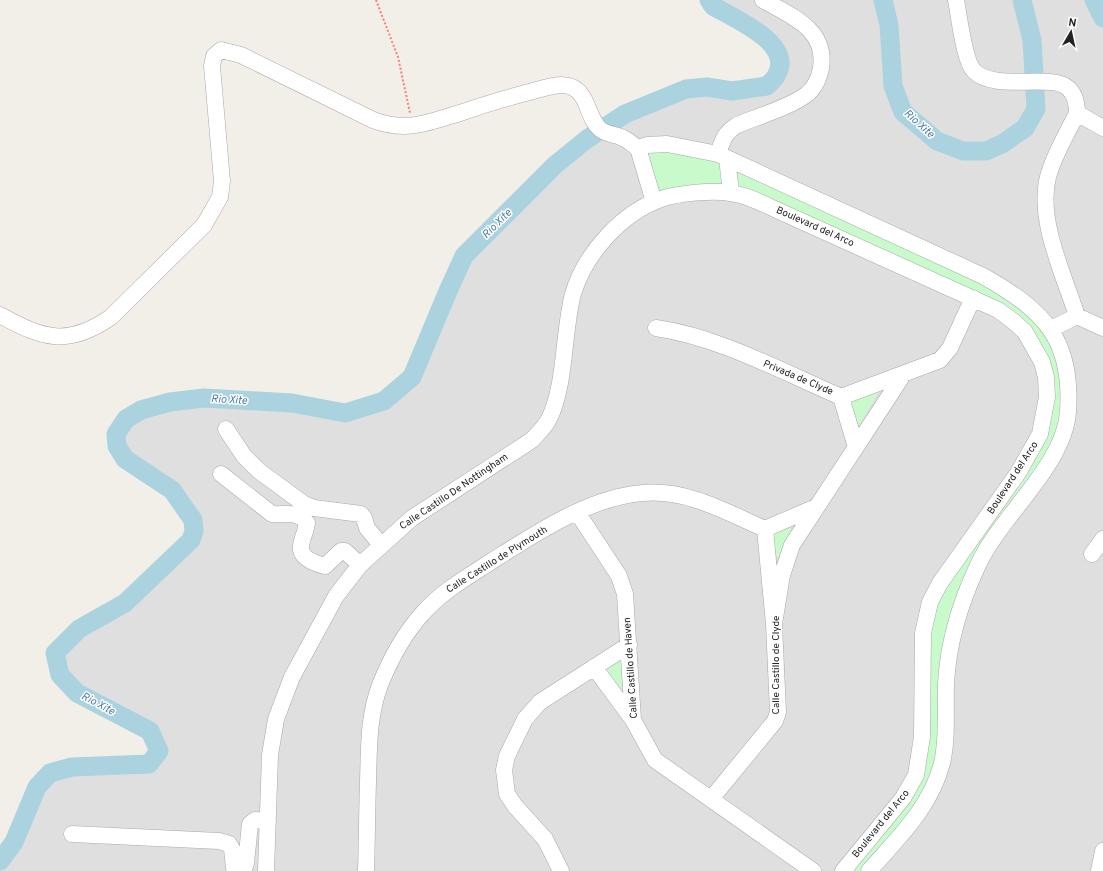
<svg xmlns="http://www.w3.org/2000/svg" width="1103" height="871" viewBox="0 0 1103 871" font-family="Overpass,sans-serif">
<rect width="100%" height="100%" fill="#f2efe9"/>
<path fill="#e0dfdf" d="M709 0H1103V871H0V861L14 842 37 787 50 773 72 767 149 764 159 751 150 731 77 693 60 675 55 653 79 629 125 603 191 540 194 531 193 520 172 490 125 459 117 446 116 434 126 419 141 410 170 402 204 398 292 403 345 413 384 401 412 377 448 291 464 256 555 165 587 139 625 114 661 99 686 89 707 87 732 91 767 86 777 74 779 58 775 48 766 37 713 6Z"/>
<path fill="#c8facc" d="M640 146 695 148 1004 287 1060 347 1065 428 970 582 934 785 869 871H843L909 789 925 617 1031 452 1047 397 1025 332 746 196 662 199Z
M881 387 855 433 847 400Z
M786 524 794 533 783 556 773 558 767 533Z
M621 659 622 698 601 669Z"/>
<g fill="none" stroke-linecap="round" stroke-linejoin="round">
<path stroke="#aad3df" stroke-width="19" d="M883 0 889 25 893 86 903 112 937 141 963 151H986L1002 144 1025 128 1036 109 1032 40 1022 0
M1094 0 1103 18
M0 861 14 842 37 787 50 773 72 767 149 764 159 751 150 731 77 693 60 675 55 653 79 629 125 603 191 540 194 531 193 520 172 490 125 459 117 446 116 434 126 419 141 410 170 402 204 398 292 403 345 413 384 401 412 377 448 291 464 256 555 165 587 139 625 114 686 89 707 87 732 91 767 86C770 83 775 79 777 74 794 43 733 18 713 6L709 0"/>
<defs>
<path id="minor" d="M956 0C959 15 964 61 974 71 995 92 1052 73 1068 88 1075 94 1077 104 1077 113L1103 128
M638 148 647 145 667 144 718 154 983 276C1043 310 1073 338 1068 412 1064 466 1001 515 978 565 961 601 948 644 946 684 945 710 948 738 942 763 931 807 898 838 869 871
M638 148 654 202
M718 154C723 139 724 134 737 125 754 118 793 106 807 94 815 88 819 78 821 68 827 29 791 16 763 0
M727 158 731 193
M0 315C43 339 68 347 111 317L204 225 220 197 222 181 212 66 214 56 221 50 241 55 373 120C407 133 430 122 463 112 486 104 510 97 533 91 545 88 560 82 572 87 589 95 587 118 600 129 607 135 615 134 623 138 628 140 633 145 638 148
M1077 316C1064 275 1037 220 1048 177 1054 154 1067 134 1077 113
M656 328C719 337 783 372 841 397L940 360 950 348 973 298
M1051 329 1077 316 1103 328
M841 397 856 447
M226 429 244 456 259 471 304 504 314 508 361 514 364 518 367 528 381 545
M221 474 272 514C285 515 298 510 307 523 305 539 292 551 311 561 316 563 320 565 325 566L341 551H345L360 565
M577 512 619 576 625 594 633 720 655 760 813 871
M765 529 816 507
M1092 554 1103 539
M594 667 633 720
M711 799 775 721 778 712 774 624 782 575 792 545 903 375
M72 834 219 841 229 844 232 849 234 868 239 871 244 869 246 863 250 824 255 820 268 821
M266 871 270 755 276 719 292 677 336 596 360 565 412 518 532 440C538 433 545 427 549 419 566 385 563 331 573 294 585 253 622 213 661 199 678 193 713 190 731 193 744 195 756 200 768 206L998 310 1013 321 1025 332 1042 362 1046 377 1047 397 1040 434 1018 473 940 583 930 602 923 633 922 737 916 775 903 798 843 871
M366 871C367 841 367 812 368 782 369 749 368 717 380 685 390 660 404 634 422 614 441 592 467 577 492 561 536 533 590 497 643 493 687 489 726 512 765 529L774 624
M561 871 545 839 515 806 507 794 504 770 507 756 525 719 540 702 629 645
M1099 871 1103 851"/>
</defs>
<use href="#minor" stroke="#a9a9a9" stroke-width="17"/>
<path stroke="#fa8072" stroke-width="2" stroke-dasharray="2 2" stroke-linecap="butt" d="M376 0 398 57 410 113"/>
<use href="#minor" stroke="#fff" stroke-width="16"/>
</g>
<g text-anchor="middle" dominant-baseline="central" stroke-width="3" stroke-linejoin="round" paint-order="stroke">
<g font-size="10" fill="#222" stroke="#fff">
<text transform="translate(815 227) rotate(24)">Boulevard del Arco</text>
<text transform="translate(798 378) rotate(23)">Privada de Clyde</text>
<text transform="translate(1013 478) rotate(-57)">Boulevard del Arco</text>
<text transform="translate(454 492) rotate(-34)">Calle Castillo De Nottingham</text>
<text transform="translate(497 560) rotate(-32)">Calle Castillo de Plymouth</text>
<text transform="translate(776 665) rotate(-90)">Calle Castillo de Clyde</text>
<text transform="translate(631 668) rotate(-94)">Calle Castillo de Haven</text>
<text transform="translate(881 824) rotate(-51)">Boulevard del Arco</text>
</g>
<g font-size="11" font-style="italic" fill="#4a7aab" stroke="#fff">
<text transform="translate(919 124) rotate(42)">Rio Xite</text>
<text transform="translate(497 224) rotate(-45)">Rio Xite</text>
<text transform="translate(229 400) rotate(3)">Rio Xite</text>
<text transform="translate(98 704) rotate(28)">Rio Xite</text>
</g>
</g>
<g transform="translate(1071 32) rotate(9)" stroke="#ffffff" stroke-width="3" paint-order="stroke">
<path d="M0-3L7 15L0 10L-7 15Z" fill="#222222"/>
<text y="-6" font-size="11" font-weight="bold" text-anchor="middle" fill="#222222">N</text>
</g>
</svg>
